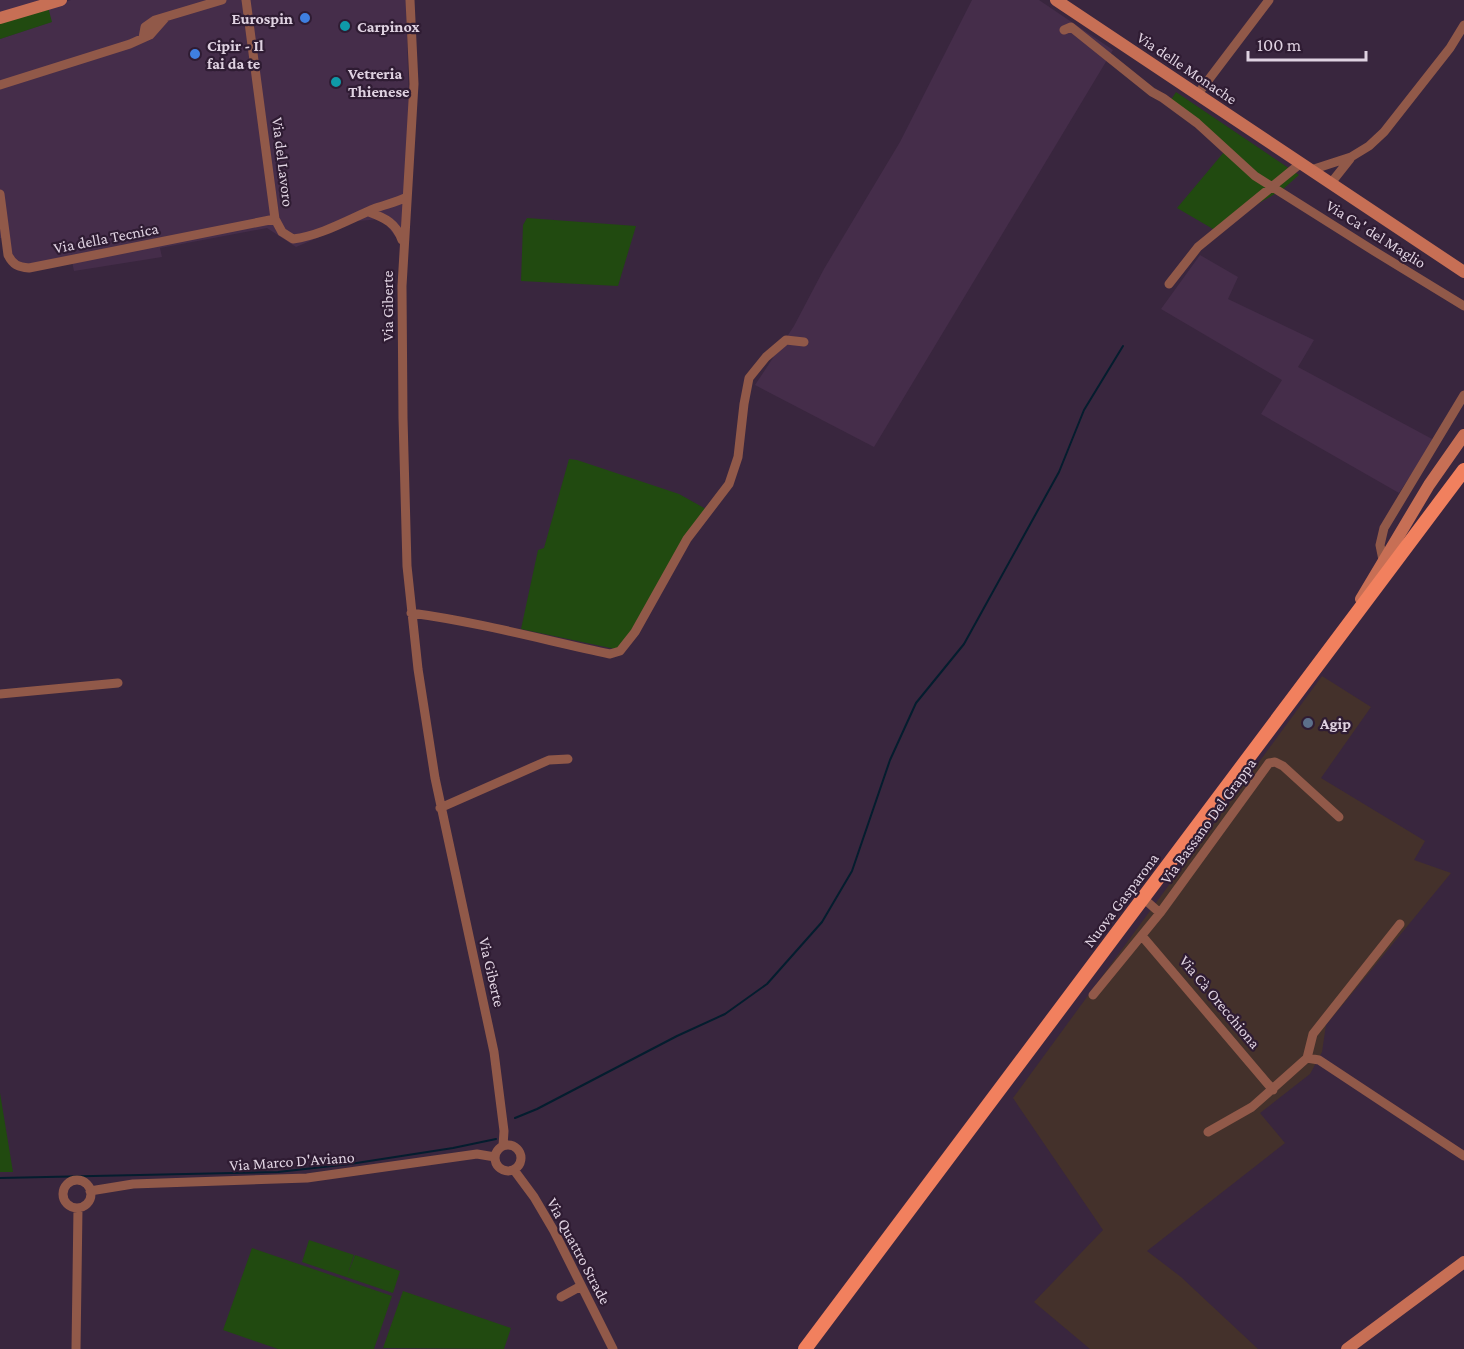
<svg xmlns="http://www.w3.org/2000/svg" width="1464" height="1349" viewBox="0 0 1464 1349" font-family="'Crimson Pro',serif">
<rect width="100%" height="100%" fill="#39263e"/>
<path fill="#44312b" d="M1322 676 1371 707 1321 778 1425 841 1414 860 1451 873 1326 1025 1322 1052 1310 1074 1260 1113 1285 1143 1147 1251 1181 1277 1258 1349H1090L1034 1302 1103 1230 1013 1098Z"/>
<path fill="#452d4a" d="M0 0H45L0 14Z
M71 0H406L409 106 401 244 382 219 357 221 296 247 267 228 160 248 162 257 74 271 72 262 18 271 5 257 2 238H0V39L51 22 48 7Z
M972 0H1039L1113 50 874 447 755 385 794 326 824 269 900 142Z
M1200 255 1238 277 1228 299 1314 340 1298 367 1434 440 1399 493 1261 414 1282 380 1161 309Z"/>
<path fill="#214a10" d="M48 7 52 22 0 39V22Z
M1176 92 1299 175 1282 190 1213 229 1177 208 1224 152 1169 103Z
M527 218 636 226 618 286 521 281 523 225Z
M569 459 577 460 679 494 706 509 627 644 615 649 521 629 538 550 544 548Z
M0 1093 13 1172H0Z
M309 1240 354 1255 347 1276 355 1255 400 1271 393 1293 302 1262Z
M252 1248 392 1296 374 1349H278L223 1330Z
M403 1291 511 1328 504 1349 383 1348Z"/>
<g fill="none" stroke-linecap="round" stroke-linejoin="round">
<path stroke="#041d2e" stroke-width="2" d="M515 1118 537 1109 677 1036 725 1014 767 984 822 922 852 871 890 760 916 703 964 644 1059 472 1084 410 1123 346
M0 1178 278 1172 350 1164 453 1148 496 1139"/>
<path stroke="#915949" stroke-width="9" d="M246 0 275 219 282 232 293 239C323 235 349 219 376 208 387 204 397 202 407 197
M410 0 414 84 402 286 403 418 407 566 418 669 435 778 494 1052 504 1131 503 1146
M1064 30 1071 27 1152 92 1163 98 1197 123 1255 176 1374 251 1464 306
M143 38 145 27 155 20 222 0
M0 85 130 44 150 35 165 18
M1197 95 1269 0
M1311 170 1351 157 1369 146 1384 132 1450 48 1464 25
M1331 183 1350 159
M0 194 8 255C13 265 18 267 29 268L275 219
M369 212C385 218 396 223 402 240
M1169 284 1198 247 1301 163
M1383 560 1380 545 1384 528 1464 395
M411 613C478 622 544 640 610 654L620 651 635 632 687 539 729 484 738 457 744 404 749 378 766 357 786 340 804 342
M0 694 118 683
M440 808 549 760 568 759
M1143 898 1160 913
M1142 936 1273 1090
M1093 995 1160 913 1269 763 1275 762 1283 766 1339 817
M1307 1058 1313 1034 1400 924
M1208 1132 1252 1107 1307 1058 1319 1060 1464 1156
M495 1158a13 13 0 1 1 26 0a13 13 0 1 1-26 0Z
M514 1170 534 1197 554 1231 613 1349
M63 1194a14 14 0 1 1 28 0a14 14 0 1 1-28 0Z
M90 1191 133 1184 307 1178 477 1154 495 1157
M561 1297 581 1286
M76 1349 78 1208"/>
<path stroke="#c76f55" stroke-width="12" d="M1056 0 1464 272
M0 18 61 0
M1361 599 1429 485 1464 435
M1347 1349 1464 1262"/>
<path stroke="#f1805e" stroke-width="14" d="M805 1349 1464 470"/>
</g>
<g fill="#3f7fe0" stroke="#2f1c33" stroke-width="2">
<circle cx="305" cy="18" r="6"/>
<circle cx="195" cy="54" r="6"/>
</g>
<g fill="#0f9aa8" stroke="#2f1c33" stroke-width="2">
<circle cx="345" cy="26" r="6"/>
<circle cx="336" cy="82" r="6"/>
</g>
<circle fill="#5c6f8a" stroke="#2f1c33" stroke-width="2" cx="1308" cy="723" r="6"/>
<g text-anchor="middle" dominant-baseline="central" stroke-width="4.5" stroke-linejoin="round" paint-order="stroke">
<g font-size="16" font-weight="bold" fill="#dfd2e1" stroke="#2f1c33" text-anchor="start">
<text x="293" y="18" text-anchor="end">Eurospin</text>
<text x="357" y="26">Carpinox</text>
<text x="207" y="45">Cipir - Il<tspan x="207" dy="18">fai da te</tspan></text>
<text x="348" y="73">Vetreria<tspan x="348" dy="18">Thienese</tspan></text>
<text x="1320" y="723">Agip</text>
</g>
<g font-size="16" fill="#dfd2e1" stroke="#2f1c33">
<text transform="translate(1187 68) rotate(34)">Via delle Monache</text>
<text transform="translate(283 162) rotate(83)">Via del Lavoro</text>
<text transform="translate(1376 234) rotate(32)">Via Ca' del Maglio</text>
<text transform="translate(106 238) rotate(-11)">Via della Tecnica</text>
<text transform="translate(387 306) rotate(-90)">Via Giberte</text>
<text transform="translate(1208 821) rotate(-54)">Via Bassano Del Grappa</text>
<text transform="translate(1121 900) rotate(-53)">Nuova Gasparona</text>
<text transform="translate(492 972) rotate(77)">Via Giberte</text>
<text transform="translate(1220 1002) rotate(50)">Via Cà Orecchiona</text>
<text transform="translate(292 1161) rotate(-4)">Via Marco D'Aviano</text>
<text transform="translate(579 1251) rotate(62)">Via Quattro Strade</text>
</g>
</g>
<path d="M1248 51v9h118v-9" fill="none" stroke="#dfd2e1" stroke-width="3"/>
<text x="1257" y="51" font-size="18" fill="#dfd2e1" stroke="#2f1c33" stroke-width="4.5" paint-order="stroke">100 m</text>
</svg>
